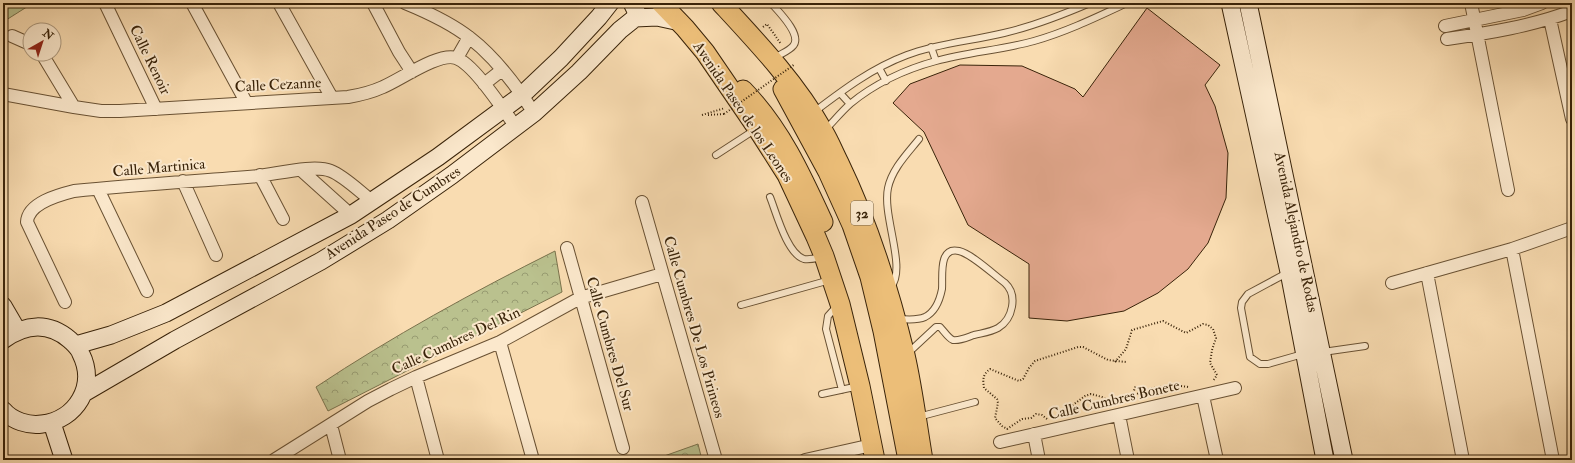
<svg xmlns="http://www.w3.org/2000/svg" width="1575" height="463" viewBox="0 0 1575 463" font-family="'IM FELL Double Pica',serif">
<defs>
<pattern id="grass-tufts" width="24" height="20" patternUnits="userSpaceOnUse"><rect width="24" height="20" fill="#bac18e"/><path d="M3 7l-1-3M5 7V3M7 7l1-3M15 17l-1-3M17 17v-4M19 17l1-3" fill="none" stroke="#989c72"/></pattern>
<pattern id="park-crowns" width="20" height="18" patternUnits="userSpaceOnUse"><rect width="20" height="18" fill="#bac18e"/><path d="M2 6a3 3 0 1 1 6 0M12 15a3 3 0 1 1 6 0" fill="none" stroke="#989c72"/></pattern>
</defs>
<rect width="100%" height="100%" fill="#f9dcb1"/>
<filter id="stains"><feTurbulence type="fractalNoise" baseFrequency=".005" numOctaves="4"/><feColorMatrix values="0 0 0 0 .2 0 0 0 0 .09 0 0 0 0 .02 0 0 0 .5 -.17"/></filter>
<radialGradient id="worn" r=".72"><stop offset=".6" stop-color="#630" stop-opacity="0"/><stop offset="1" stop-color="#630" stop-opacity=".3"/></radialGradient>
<path fill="url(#grass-tufts)" stroke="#7a724c" d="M3 3H33L3 22Z"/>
<path fill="url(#park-crowns)" stroke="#7a724c" d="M555 251 562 292 328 411 316 387C391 337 475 291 555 251Z
M698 444 702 460H653Z"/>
<path fill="#e4a98f" stroke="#392309" d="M1147 8 1220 65 1205 85 1215 106 1228 153 1226 198 1208 243 1188 269 1158 293 1124 311 1067 321 1029 318V264L968 225 924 132 893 103 910 84 960 65 1022 66 1075 89 1083 97Z"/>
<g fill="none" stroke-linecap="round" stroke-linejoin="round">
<defs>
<path id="lane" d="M771 3C778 11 803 35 793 46 789 51 780 54 775 58
M931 47 936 61
M879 68 886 81
M840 93 850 104
M814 112C843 90 872 68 907 55 938 43 972 41 1004 33 1034 26 1062 15 1090 3
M825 130C833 122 841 112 850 104 874 84 906 69 936 61 968 52 1002 50 1034 41 1066 32 1097 17 1127 3
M716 155 756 129
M770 197C776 212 787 254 804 259 810 260 817 258 823 257
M1287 273 1248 294 1242 302 1241 308 1250 357 1260 364H1268L1303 354
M891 287C907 268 882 216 888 188 892 169 907 154 919 139
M741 305 830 280
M837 306 828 316 826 329 842 390
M897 319C906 319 916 321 925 317 935 312 940 299 942 289 943 277 938 246 959 251 972 254 994 275 1005 283 1018 295 1013 319 998 328 991 332 982 333 974 335 968 337 960 341 953 340 948 338 944 331 940 327H936L907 354
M1323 352 1365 346
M822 394 859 386
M918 417 975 402"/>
<path id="street" d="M105 3 156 109
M192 3 246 102
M279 3 332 98
M373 3 399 52 412 72
M405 3C427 12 451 23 470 38 496 58 516 85 534 113
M1471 3 1508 190
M1550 19 1572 119
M1445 26 1523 10 1542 3
M12 36 30 44
M1447 39C1489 33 1532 26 1572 11
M42 54 74 107
M457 58 469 37
M484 84 502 70
M3 94 74 107 101 111H120L348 97C360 95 372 92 383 87 400 80 439 52 456 58 474 64 504 111 516 127
M301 170 351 215
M260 175 283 219
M183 181 216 255
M98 189 147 291
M642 202 716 460
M567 248 623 448
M1512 249 1553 460
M1427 273 1463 460
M1392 283 1512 249 1572 228
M65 302 27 222C28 203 58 195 74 191 135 185 197 181 258 176 277 174 314 164 331 171 344 176 360 192 372 201
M500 342 533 460
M416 377 438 460
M1203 396 1217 460
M1119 415 1128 460
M331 425 340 460
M1034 434 1039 460
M1000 442 1235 388
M274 460 368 401 391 389 416 377 500 342 580 298 662 274
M805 460 872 445"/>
<path id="secondary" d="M632 3 636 11 635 18
M1230 3 1289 272 1325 460
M1248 3 1344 460
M3 306 17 330
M3 340C25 324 48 321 70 340 74 344 79 348 81 354 97 386 76 420 42 424 29 426 12 421 3 410
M76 345 111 335 166 313 351 215 438 157 522 95 561 58 599 17 610 3
M84 393 175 340 321 261 388 220 452 175 534 113 579 72 620 30 635 18 657 17 680 22
M52 423 64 460"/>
<path id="primary" d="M661 3 685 28 705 52 757 128 787 175 816 237 824 256 840 304 860 386 875 460
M721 3C758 43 796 83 823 131 829 141 834 153 839 163 869 225 889 289 905 355 913 390 917 425 923 460
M783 89 828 172 852 225 870 277 883 331 908 460
M743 90C780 128 801 174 823 222"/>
</defs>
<use href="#lane" stroke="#695133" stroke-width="8"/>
<use href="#street" stroke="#695133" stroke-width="14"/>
<use href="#secondary" stroke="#392309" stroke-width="19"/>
<use href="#primary" stroke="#392309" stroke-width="21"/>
<path stroke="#392309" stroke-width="2" stroke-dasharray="1 2" stroke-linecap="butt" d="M763 27 767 24 781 44
M702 115 725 108
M708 115 724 114
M1115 362 1126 349 1132 330 1163 321 1186 333 1203 324 1208 325 1213 329 1216 338 1212 350 1210 363 1217 375 1213 381
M1132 396 1136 385
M1124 401C1143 389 1165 383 1188 387
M1058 416 1085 396 1091 394 1102 397 1114 404
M1047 419 1042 415 1036 414 1031 418 1022 419 1007 429 1002 426 995 418 998 403 997 399 984 388C983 380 982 375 990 369L1019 381 1023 379 1029 368 1035 361 1078 347H1083L1108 360 1126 362"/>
<use href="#lane" stroke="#fbe8cc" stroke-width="6"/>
<use href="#street" stroke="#fbe8cc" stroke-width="12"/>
<use href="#secondary" stroke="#fbe8cc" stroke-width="17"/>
<use href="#primary" stroke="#ecbe78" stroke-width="19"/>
<path stroke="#392309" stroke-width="2" stroke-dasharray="1 2" stroke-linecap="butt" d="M724 114 795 64"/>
</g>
<g text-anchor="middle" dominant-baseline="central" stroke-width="4" stroke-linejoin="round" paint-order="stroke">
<rect fill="#fbe8cc" stroke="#735e44" stroke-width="1" x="851" y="201" width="22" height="24" rx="3"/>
<g font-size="14" font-weight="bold" fill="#392309">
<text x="862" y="213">32</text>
</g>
<g font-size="15" fill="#392309" stroke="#fbe8cc">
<text transform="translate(150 60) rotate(64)">Calle Renoir</text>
<text transform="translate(278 85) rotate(-3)">Calle Cezanne</text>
<text transform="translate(743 112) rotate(56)">Avenida Paseo de los Leones</text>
<text transform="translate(159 168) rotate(-5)">Calle Martinica</text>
<text transform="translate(393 213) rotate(-33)">Avenida Paseo de Cumbres</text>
<text transform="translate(1296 232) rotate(78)">Avenida Alejandro de Rodas</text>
<text transform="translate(694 327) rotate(74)">Calle Cumbres De Los Pirineos</text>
<text transform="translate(456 341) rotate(-25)">Calle Cumbres Del Rin</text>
<text transform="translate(610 344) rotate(74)">Calle Cumbres Del Sur</text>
<text transform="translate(1114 400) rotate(-13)">Calle Cumbres Bonete</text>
</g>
</g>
<rect width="1575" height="463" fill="none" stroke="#f9dcb1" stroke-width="16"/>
<rect x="4" y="4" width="1567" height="455" fill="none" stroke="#392309" stroke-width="2"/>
<rect x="8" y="8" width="1559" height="447" fill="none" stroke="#392309"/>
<g transform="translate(42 42) rotate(39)"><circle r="19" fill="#fbe8cc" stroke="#ad997e"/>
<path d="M0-3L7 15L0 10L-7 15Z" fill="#8f2418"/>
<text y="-6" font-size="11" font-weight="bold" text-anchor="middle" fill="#392309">N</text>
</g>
<rect width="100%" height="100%" filter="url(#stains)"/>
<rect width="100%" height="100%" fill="url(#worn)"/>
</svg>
